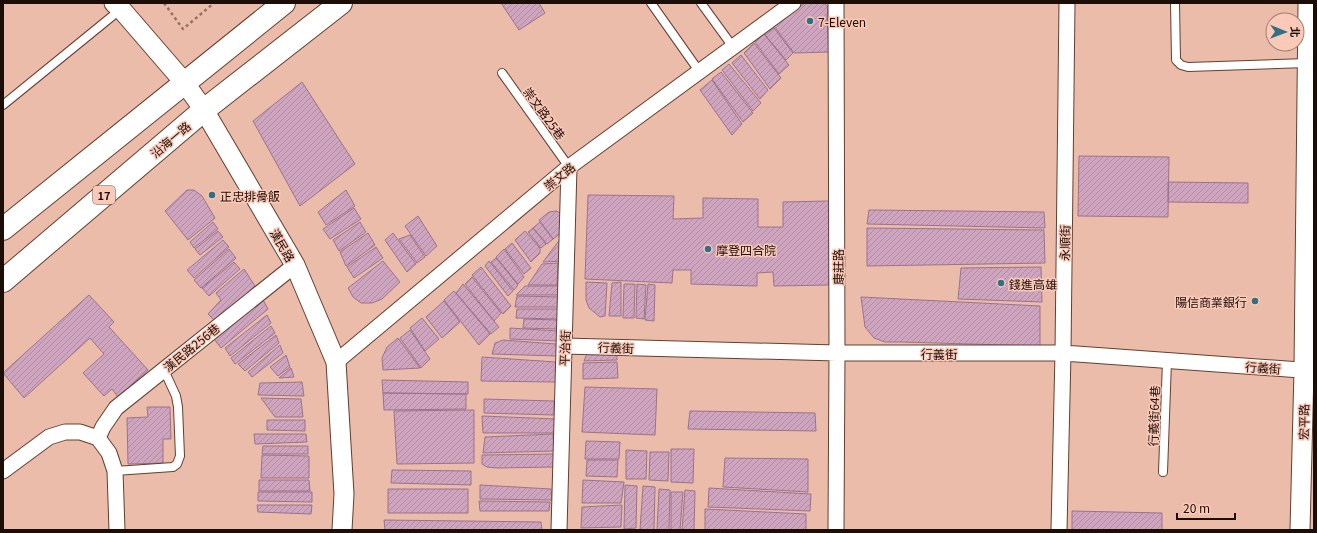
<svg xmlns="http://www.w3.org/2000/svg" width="1317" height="533" viewBox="0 0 1317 533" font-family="Georgia,'Noto Sans TC',serif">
<defs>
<pattern id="building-hatch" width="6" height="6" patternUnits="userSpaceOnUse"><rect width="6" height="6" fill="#cea4bf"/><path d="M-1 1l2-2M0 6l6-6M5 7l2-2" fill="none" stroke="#b08ca3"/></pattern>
</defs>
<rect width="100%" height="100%" fill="#ecbcab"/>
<path fill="url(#building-hatch)" stroke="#9a738c" d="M501 3H539L545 13 519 30Z
M805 3H824L828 7 827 17 829 52 794 53 774 26Z
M774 28 793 53 786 60 765 35Z
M764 34 789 65 779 74 755 42Z
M754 43 781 78 770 89 744 53Z
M741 55 768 90 760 99 732 63Z
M729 64 761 103 753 111 722 70Z
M721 72 753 113 743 122 712 79Z
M712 80 742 124 732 135 700 90Z
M302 82 355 164 300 206 253 121Z
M1079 156 1169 157 1168 217 1078 216Z
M1168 182 1248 183V203L1168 202Z
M187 190H194L202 196 215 218 188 240 165 211Z
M346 190 355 206 326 225 318 212Z
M588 195 674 196 673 219 703 218V198L758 199V227H783V202L829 201V285L774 286 773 272 757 273V286L691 284V270H673L672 283 585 279Z
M354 208 361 219 330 239 323 229Z
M869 210 1044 212 1045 228 867 224Z
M556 211 561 213 565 230 553 239 539 220 549 212Z
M418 216 437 246 426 256 405 226Z
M213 222 218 229 194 248 190 242Z
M360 222 366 232 339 251 333 240Z
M540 222 553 239 547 244 533 228Z
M533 228 546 244 541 248 528 232Z
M867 228 1044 230 1045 263 867 266Z
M218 231 223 237 200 255 195 249Z
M525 231 540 248V253L531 262 515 240Z
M368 233 375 245 346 266 340 252Z
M393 233 416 264 407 272 385 240Z
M564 234 563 261 543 262Z
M410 235 425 257 417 263 399 239Z
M223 240 229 247 194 278 187 270Z
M512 243 531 268 524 274 505 249Z
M376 247 383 258 354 278 347 267Z
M229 249 236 258 201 288 194 280Z
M504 249 524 277 518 284 496 257Z
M496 258 518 285 514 290 491 262Z
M383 261 400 282 382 299 372 303H361L353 297 348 288Z
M489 261 513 291 508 296 485 266Z
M234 262 240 269 209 296 202 288Z
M558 263 557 285H528L542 264Z
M481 267 511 306 503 314 472 275Z
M1041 267 1042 302 958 299 961 268Z
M244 269 255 286 216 322 208 314 221 300 216 293Z
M472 277 501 313 494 321 465 284Z
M586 282 607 283 605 316 600 317 589 308 586 300Z
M621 282V316H609L612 283Z
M463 284 499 327 491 334 456 293Z
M624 284H635L634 318H623Z
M637 284 646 285 644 319 636 318Z
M648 284 655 285 654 321 645 320Z
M525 286H559V295H516Z
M454 291 490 334 479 345 444 300Z
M89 295 114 322 109 327 148 370 118 397 112 389 104 396 83 373 104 354 90 338 24 398 3 373Z
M517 296 561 297 560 307H515Z
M861 297 1040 306V346L900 342H885L874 338 865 327Z
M262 298 268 309 221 348 214 339Z
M444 301 460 322 442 338 426 317Z
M517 309H560L559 319 516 318Z
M267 315 271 323 230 356 225 348Z
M422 318 439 339 425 351 410 328Z
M524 319 558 320 557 329 523 328Z
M271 326 275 333 235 364 231 358Z
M510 328 559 331 558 341 510 339Z
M410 330 430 359 421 368 400 338Z
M276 335 279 343 245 371 238 364Z
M398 338 420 368 383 370 382 358 387 347Z
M503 340 556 344 557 356 492 354 495 343Z
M280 345 283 353 252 377 248 372Z
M590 352H617V360L584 361 586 356Z
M286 355 290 367 278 376 270 367Z
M482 357 556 362V382L481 381Z
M617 362 618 378 583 379V363Z
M291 368 294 377 279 378Z
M382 380 468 382V394L383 393Z
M302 382 304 396 258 395 260 383Z
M585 387 657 389 655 435 582 432Z
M383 393 466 394V409L384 410Z
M261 398 301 399 303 417H275Z
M484 399 554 401V415L484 413Z
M147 407H170L171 439H163V463L128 464 127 418 148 417Z
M474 410V463L397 464 394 411Z
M690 411 815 413 816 431 688 429Z
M482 416 556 419V433H483Z
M267 420H305V431L267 430Z
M254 434H306L307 442 255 444Z
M553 434 554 451 483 453 485 437Z
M586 441 620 442 619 459H585Z
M263 446H308V454H262Z
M671 449H694L693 483 671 482Z
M626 450 647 451 646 479H626Z
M650 452H669L668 481 649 480Z
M554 454V467L497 468 487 467 482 464V455Z
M262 455 309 456V478H261Z
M725 458 808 459V492L723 487Z
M587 460H618L617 477 586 476Z
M392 470 471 471V485L391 483Z
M259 480H309L310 491H259Z
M583 480 624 482 621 503H582Z
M480 485 551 489 552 500 480 499Z
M625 485 637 486 636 528 624 529Z
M643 486 655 487 654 530H640Z
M709 488 811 494 810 511 708 507Z
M388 489H468V513H388Z
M659 489 670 490 669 530H657Z
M685 490 695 491 694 530H682Z
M258 492H312V502L258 501Z
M671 492H683L680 530H671Z
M479 501 550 502 549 511H480Z
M257 505H312L311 514 258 512Z
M622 505 621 527 581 528 582 507Z
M705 509 806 514V530H705Z
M1072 511 1162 513V530H1072Z
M384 520 541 522 542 530H385Z"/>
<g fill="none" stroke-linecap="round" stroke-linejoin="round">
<defs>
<path id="service" d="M651 3 699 71
M701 3 733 47
M1175 3 1176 60 1181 65 1188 67 1307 63
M502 73 569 167
M3 105 121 9
M115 471 173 467 177 464 180 456 178 407 176 396 164 370
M1163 472 1167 361"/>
<path id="minor" d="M564 346 837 353H1063L1314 371
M336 362 569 167 793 3
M98 438 103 427 116 408 295 265
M98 438 109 453 115 471 117 530
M3 471 49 437 65 432H80L98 438
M559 530 569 167
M836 530 837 353 836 3
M1059 530 1063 353 1067 3"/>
<path id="tertiary" d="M114 3 121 9 184 82 204 110 295 265 336 362 344 494 342 530
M1300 530 1304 370 1308 3"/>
<path id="primary" d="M3 229 284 3
M3 281 204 110 341 3"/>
</defs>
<use href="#service" stroke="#653e2f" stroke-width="10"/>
<use href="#minor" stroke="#653e2f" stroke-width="17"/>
<use href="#tertiary" stroke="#653e2f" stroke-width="21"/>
<use href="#primary" stroke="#653e2f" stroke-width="24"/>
<path stroke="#947265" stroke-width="2.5" stroke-dasharray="3 3" stroke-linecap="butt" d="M164 3 183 29 214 3"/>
<use href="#service" stroke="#fff" stroke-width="8"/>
<use href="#minor" stroke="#fff" stroke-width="15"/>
<use href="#tertiary" stroke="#fff" stroke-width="19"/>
<use href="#primary" stroke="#fff" stroke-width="22"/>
</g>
<g fill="#307084" stroke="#fac9b8" stroke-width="1.5">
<circle cx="810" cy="21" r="4"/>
<circle cx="212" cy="195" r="4"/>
<circle cx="708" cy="249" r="4"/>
<circle cx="1001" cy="283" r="4"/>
<circle cx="1255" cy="301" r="4"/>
</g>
<g text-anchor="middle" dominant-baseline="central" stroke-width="3" stroke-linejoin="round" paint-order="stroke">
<rect fill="#fac9b8" stroke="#5f453c" stroke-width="1" x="93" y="186" width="22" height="18" rx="3"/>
<g font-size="11" font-weight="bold" fill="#1d0d07">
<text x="104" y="195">17</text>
</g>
<g font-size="12" fill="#1d0d07" stroke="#fac9b8" text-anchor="start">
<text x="818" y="21">7-Eleven</text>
<text x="220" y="195">正忠排骨飯</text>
<text x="716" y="249">摩登四合院</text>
<text x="1009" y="283">錢進高雄</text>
<text x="1247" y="301" text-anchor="end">陽信商業銀行</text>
</g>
<g font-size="12" fill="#1d0d07" stroke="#fac9b8">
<text transform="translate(545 113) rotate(54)">崇文路25巷</text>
<text transform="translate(170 139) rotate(-40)">沿海一路</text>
<text transform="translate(559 176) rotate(-39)">崇文路</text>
<text transform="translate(1064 243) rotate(-89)">永順街</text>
<text transform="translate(283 245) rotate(60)">漢民路</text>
<text transform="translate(837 267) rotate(-90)">康莊路</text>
<text transform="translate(191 347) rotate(-39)">漢民路256巷</text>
<text transform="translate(616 347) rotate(2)">行義街</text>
<text transform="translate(564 348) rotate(-88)">平治街</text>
<text x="939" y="353">行義街</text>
<text transform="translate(1263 367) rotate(4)">行義街</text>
<text transform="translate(1153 416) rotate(-88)">行義街64巷</text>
<text transform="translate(1303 422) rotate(-89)">宏平路</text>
</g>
</g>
<rect width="1317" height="533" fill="none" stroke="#1d0d07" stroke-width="8"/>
<g transform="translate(1285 32) rotate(91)"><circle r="19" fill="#fac9b8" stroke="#a27e71"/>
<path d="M0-3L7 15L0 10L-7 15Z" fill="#307084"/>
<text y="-6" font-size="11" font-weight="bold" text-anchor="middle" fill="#1d0d07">北</text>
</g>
<path d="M1177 513v6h58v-6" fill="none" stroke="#1d0d07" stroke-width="2"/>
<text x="1183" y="513" font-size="12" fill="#1d0d07" stroke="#fac9b8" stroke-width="3" paint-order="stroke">20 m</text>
</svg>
